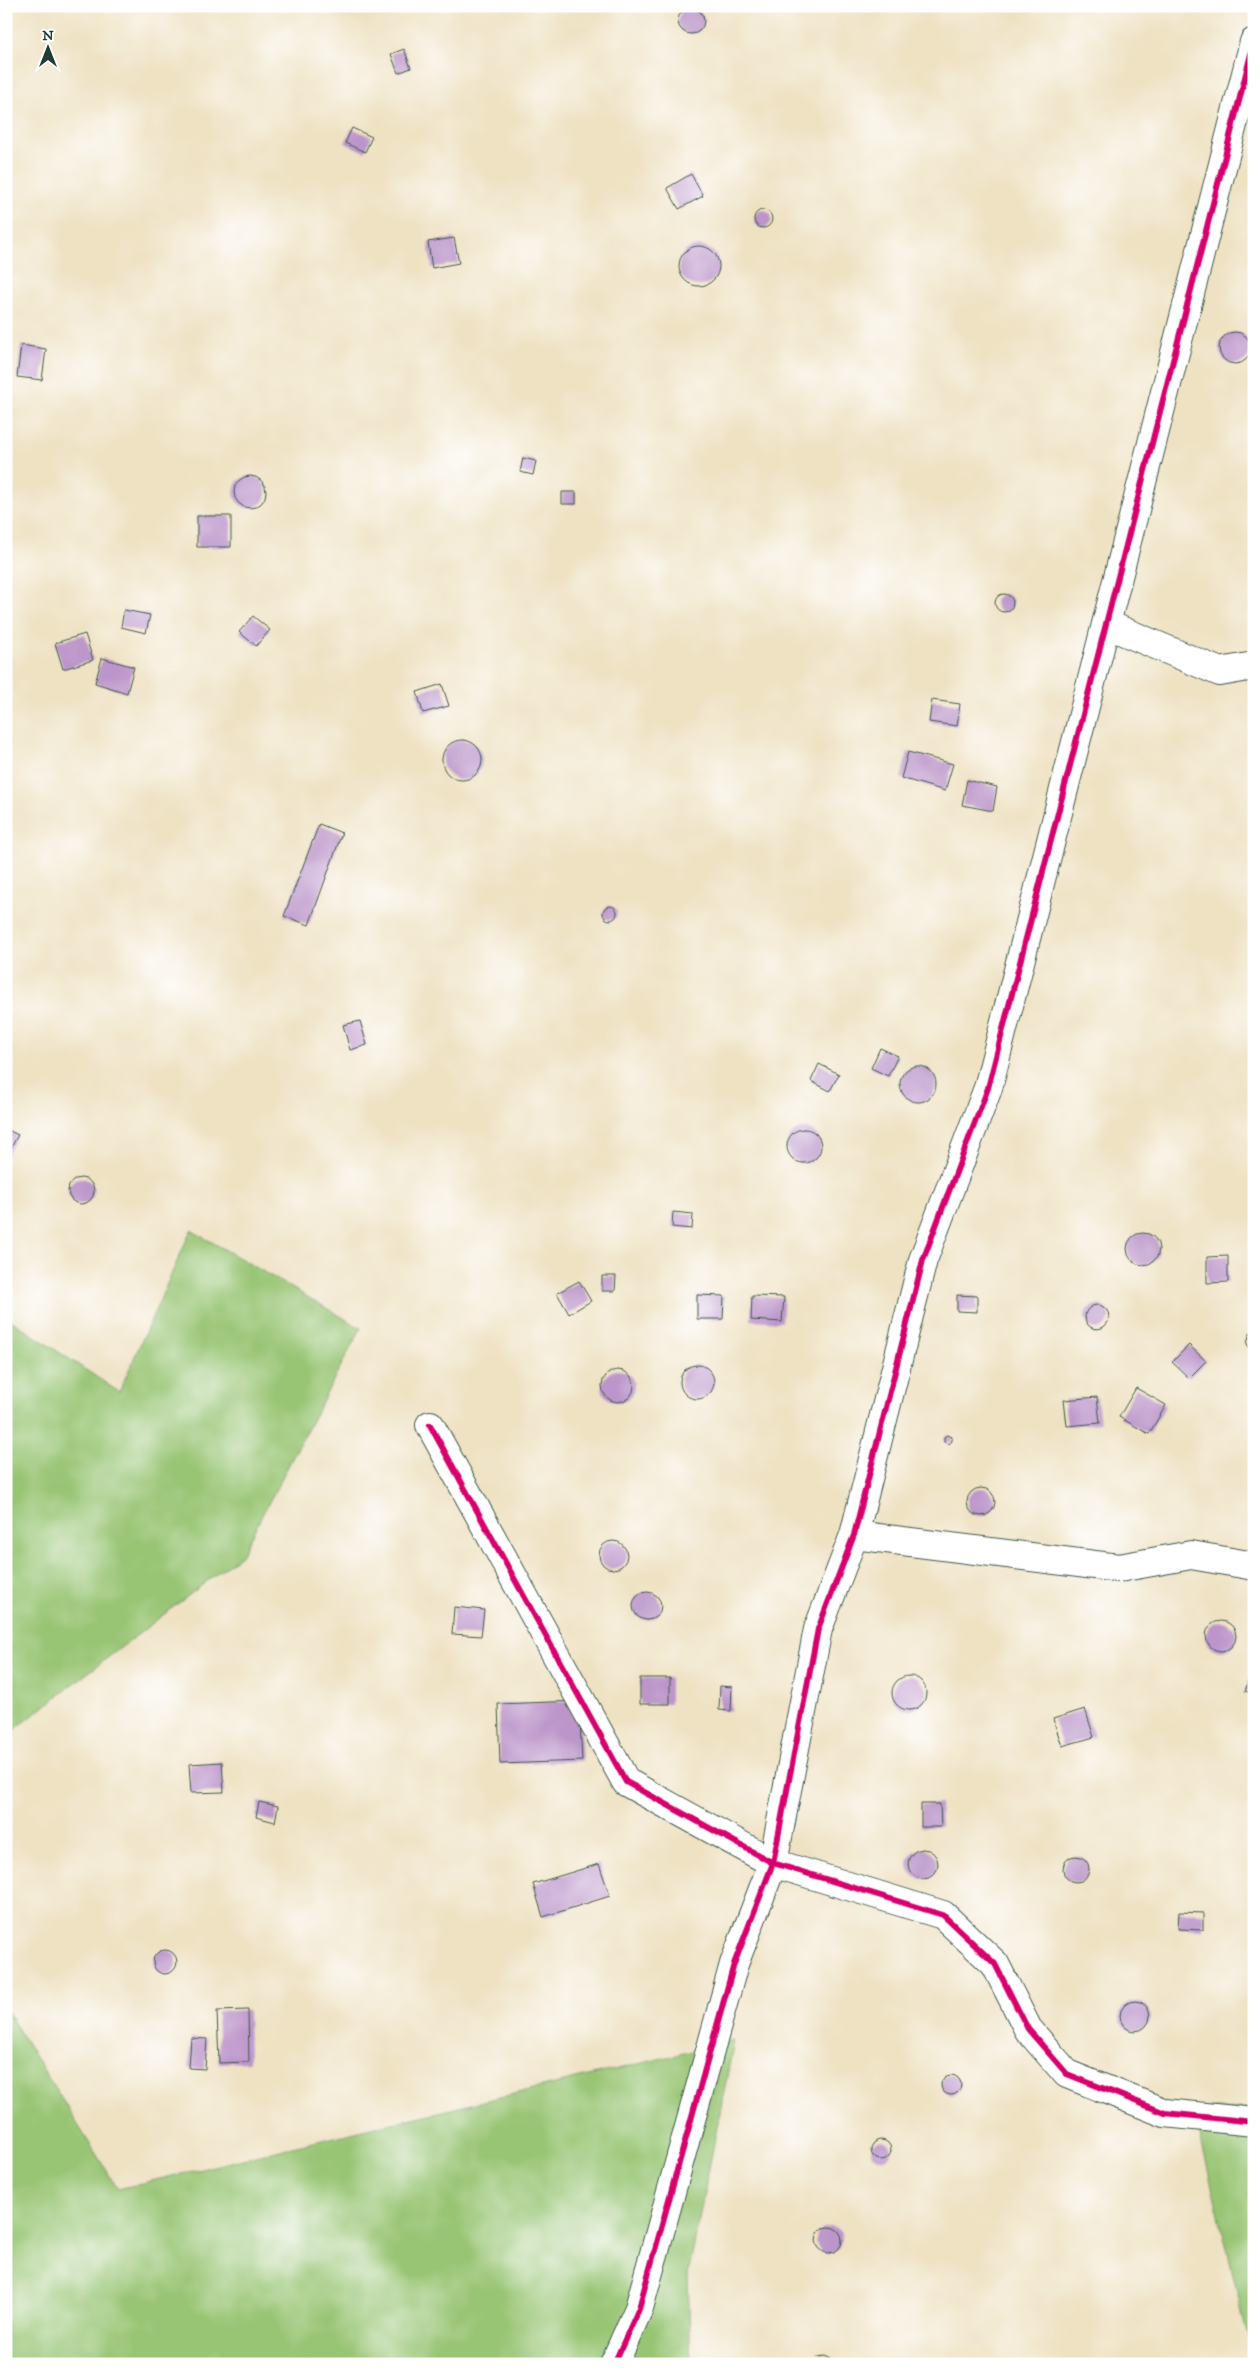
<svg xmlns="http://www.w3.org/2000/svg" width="1260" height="2370" viewBox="0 0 1260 2370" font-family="'IM FELL DW Pica',serif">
<rect width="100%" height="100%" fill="#fff"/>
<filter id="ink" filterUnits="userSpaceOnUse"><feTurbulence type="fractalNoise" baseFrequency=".02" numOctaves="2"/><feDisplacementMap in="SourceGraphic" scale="10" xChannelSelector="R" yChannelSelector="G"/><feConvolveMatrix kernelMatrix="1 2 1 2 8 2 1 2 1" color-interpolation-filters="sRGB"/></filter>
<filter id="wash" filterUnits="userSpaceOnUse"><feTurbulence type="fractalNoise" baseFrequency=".0096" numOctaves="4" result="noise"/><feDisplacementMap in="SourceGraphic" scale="20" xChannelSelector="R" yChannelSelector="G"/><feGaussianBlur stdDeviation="1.12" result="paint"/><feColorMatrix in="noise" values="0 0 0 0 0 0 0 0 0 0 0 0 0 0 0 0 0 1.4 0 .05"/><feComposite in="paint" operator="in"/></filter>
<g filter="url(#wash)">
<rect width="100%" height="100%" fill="#efe2c3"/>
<path fill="#98c573" stroke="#5c8154" d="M191 1230 361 1328 241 1555 6 1736V1317L119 1392Z
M6 2010 118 2189 734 2041 688 2275 691 2364H6Z
M1254 2108V2363L1194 2110Z"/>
<g id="blocks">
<path fill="#bc96ca" d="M678 21a13 13 0 1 1 26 0a13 13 0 1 1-26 0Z
M404 49 411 68 398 73 391 54Z
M352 128 372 137 365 152 345 143Z
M691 174 703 196 679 209 667 188Z
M754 219a9 9 0 1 1 18 0a9 9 0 1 1-18 0Z
M454 238 459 263 432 268 428 242Z
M679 266a20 20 0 1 1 40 0a20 20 0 1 1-40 0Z
M1219 348a16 16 0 1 1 32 0a16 16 0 1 1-32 0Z
M21 345 46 349 42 380 17 377Z
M523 458 536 461 533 475 520 472Z
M234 492a16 16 0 1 1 32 0a16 16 0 1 1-32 0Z
M562 492H576V504H562Z
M197 516H231V547H197Z
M995 603a9 9 0 1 1 18 0a9 9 0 1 1-18 0Z
M124 610 150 615 146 633 121 627Z
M253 616 270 630 256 646 239 632Z
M85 634 93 660 63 669 55 643Z
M102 658 134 667 127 693 95 683Z
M442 684 449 706 423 713 417 692Z
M932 700 960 704 957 726 929 722Z
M442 760a20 20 0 1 1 40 0a20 20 0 1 1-40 0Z
M908 752 953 764 945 791 901 778Z
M967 780 997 787 993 811 962 805Z
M319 824 342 833 309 925 284 916Z
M603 913a7 7 0 1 1 14 0a7 7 0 1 1-14 0Z
M360 1021 367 1045 350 1050 343 1025Z
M880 1048 898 1056 888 1076 871 1068Z
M819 1064 839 1074 830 1091 811 1081Z
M900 1084a18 18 0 1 1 36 0a18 18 0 1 1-36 0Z
M787 1146a17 17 0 1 1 34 0a17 17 0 1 1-34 0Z
M6 1129 18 1135 6 1157Z
M68 1191a13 13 0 1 1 26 0a13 13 0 1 1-26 0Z
M673 1212 693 1214 692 1229 672 1227Z
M1127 1249a16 16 0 1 1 32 0a16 16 0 1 1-32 0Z
M1228 1256V1282L1207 1283V1257Z
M602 1276H616L615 1291H602Z
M579 1281 591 1301 569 1314 557 1293Z
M697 1295 724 1296 723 1319H697Z
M957 1295 977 1296V1312L957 1311Z
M752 1296 784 1297 782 1322 751 1320Z
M1085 1317a12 12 0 1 1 24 0a12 12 0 1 1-24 0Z
M1254 1330V1355L1247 1344 1249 1335Z
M1189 1345 1206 1361 1189 1378 1172 1362Z
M680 1382a17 17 0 1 1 34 0a17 17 0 1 1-34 0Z
M602 1386a16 16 0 1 1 32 0a16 16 0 1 1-32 0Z
M1136 1388 1166 1405 1149 1434 1119 1417Z
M1097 1397 1100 1423 1067 1426 1064 1400Z
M947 1435 952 1437V1441L949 1444 944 1442V1437Z
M967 1502a14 14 0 1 1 28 0a14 14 0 1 1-28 0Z
M599 1555a14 14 0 1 1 28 0a14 14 0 1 1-28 0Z
M633 1606a14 14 0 1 1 28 0a14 14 0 1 1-28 0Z
M454 1607 484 1610 481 1636 452 1634Z
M1206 1636a15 15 0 1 1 30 0a15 15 0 1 1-30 0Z
M1254 1666V1694L1245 1691Z
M892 1693a17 17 0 1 1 34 0a17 17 0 1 1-34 0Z
M640 1678H670V1704H640Z
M720 1686 732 1687 731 1711 719 1710Z
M579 1701 582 1761 500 1764 498 1704Z
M1085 1709 1094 1737 1062 1746 1053 1719Z
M222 1762 224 1792 191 1793 189 1764Z
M259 1802 278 1806 275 1822 256 1817Z
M921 1804H940L941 1827H921Z
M908 1864a15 15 0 1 1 30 0a15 15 0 1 1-30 0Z
M1063 1869a13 13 0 1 1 26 0a13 13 0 1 1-26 0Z
M599 1864 610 1896 543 1917 533 1884Z
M1179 1912 1203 1913V1930L1178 1929Z
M153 1962a12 12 0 1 1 24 0a12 12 0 1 1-24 0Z
M1120 2016a15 15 0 1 1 30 0a15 15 0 1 1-30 0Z
M248 2010 249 2062 219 2063 217 2011Z
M191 2038 207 2039 205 2069 189 2068Z
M941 2085a10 10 0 1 1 20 0a10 10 0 1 1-20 0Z
M871 2150a10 10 0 1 1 20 0a10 10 0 1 1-20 0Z
M816 2240a13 13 0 1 1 26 0a13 13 0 1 1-26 0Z
M825 2356 831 2359 833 2364H810L817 2357Z"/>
</g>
</g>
<g filter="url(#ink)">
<use href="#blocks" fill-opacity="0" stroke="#3e5649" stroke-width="1"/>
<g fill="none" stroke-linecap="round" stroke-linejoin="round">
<defs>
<path id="minor" d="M1106 624 1220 672 1254 666
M430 1425 626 1782 773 1863 943 1915 995 1964 1028 2029 1067 2074 1165 2113 1254 2122
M854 1535 1119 1568 1191 1555 1254 1566
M614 2364 639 2308 734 1964 773 1863 818 1629 854 1535 923 1260 988 1088 1254 42"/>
</defs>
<use href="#minor" stroke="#3e5649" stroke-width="30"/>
<use href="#minor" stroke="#fff" stroke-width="28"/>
<defs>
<path id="cycleway" d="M430 1425 626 1782 773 1863 943 1915 995 1964 1028 2029 1067 2074 1165 2113 1254 2122
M614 2364 639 2308 734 1964 773 1863 818 1629 854 1535 923 1260 988 1088 1254 42"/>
</defs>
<use href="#cycleway" stroke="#fff" stroke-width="9"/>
<use href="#cycleway" stroke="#d6006c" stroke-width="6"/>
</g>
</g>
<rect width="1260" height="2370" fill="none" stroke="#fff" stroke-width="25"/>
<g transform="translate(48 48)" stroke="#ffffff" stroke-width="4" paint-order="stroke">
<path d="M0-4L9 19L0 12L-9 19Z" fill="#1f3d34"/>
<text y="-8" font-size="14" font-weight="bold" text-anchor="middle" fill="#1f3d34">N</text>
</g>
</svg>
